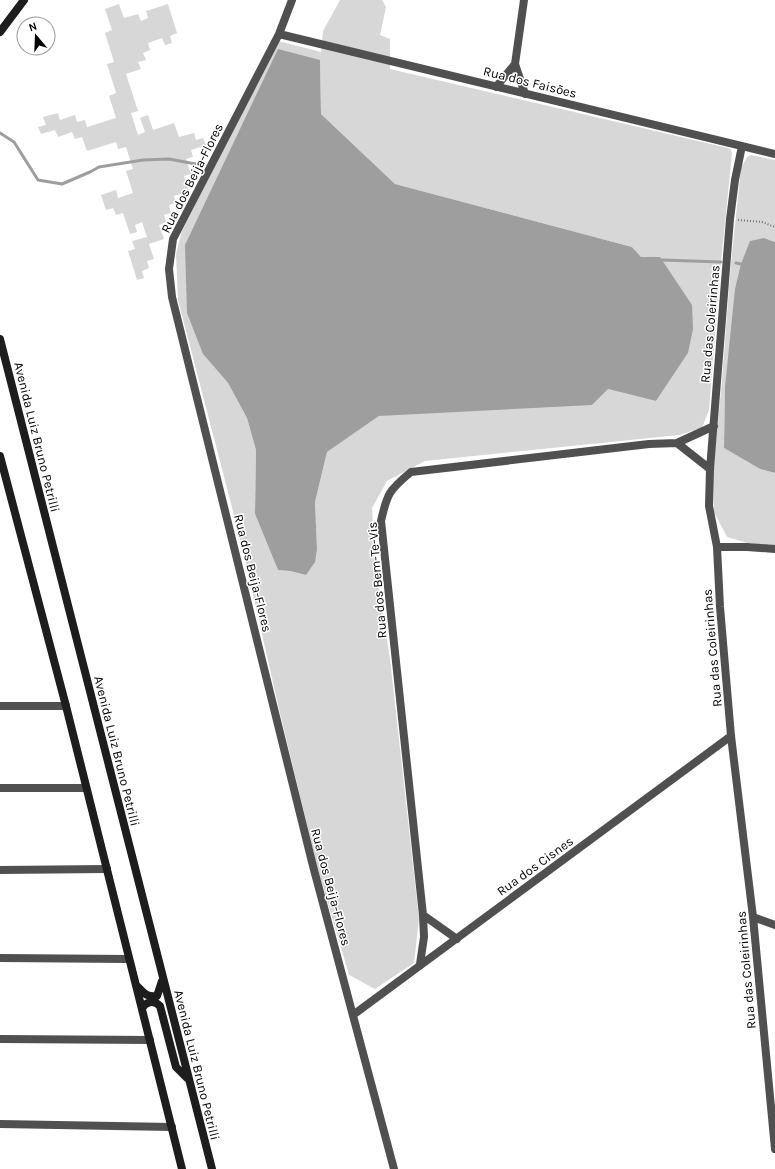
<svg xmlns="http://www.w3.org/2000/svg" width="775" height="1169" viewBox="0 0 775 1169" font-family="Karla,sans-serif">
<rect width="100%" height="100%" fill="#fff"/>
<path fill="#d7d7d7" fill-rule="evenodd" d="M340 0H382L386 7 380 35 390 39V69L728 148 731 150 732 154 721 262 709 410 702 428 679 435 425 461 387 481 372 508 375 563 390 659 419 919 414 963 375 989 349 975 317 866 279 709 242 546 178 300 176 254 182 231 278 41 321 52 323 31ZM320 60 321 114 395 184 632 247 641 257H660L688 353 656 401 608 389 379 416 327 452 315 502 317 549 306 575 290 571 278 570 255 514 256 450 247 418 228 383 203 354Z
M119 4 124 18 138 14 141 21 148 18 146 11 168 4 177 33 170 36 172 43 165 45 162 38 148 43 150 50 143 53 146 60 138 62 141 69 126 74 138 111 131 113 138 135 145 132 140 118 148 115 153 130 174 123 179 137 194 133 196 140 203 138 206 145 191 150 193 157 186 159 191 174 184 176 189 191 174 196 176 203 169 205 171 213 164 215 166 222 159 225 164 239 149 244 154 259 147 261 149 268 142 271 144 278 137 280 128 251 135 249 132 241 147 237 142 222 135 225 137 232 130 234 123 213 116 215 113 208 106 210 101 195 116 190 118 198 133 193 126 171 133 169 126 147 118 149 116 142 87 151 82 137 75 139 72 132 58 137 55 130 41 134 38 127 46 125 43 117 58 113 60 120 75 115 77 122 85 120 87 127 116 118 109 96 116 93 107 64 114 62 105 33 112 30 105 9Z
M751 155 775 160V242L764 238 725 387 724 448 760 469 775 473V546L747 543 727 537 714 512 713 474 722 380 731 263 741 168 747 157Z"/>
<path fill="#9e9e9e" d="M278 49 320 60 321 114 395 184 632 247 641 257H660L692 305 693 329 688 353 656 401 608 389 592 405 379 416 327 452 315 502 317 549 315 562 306 575 290 571 278 570 255 514 256 450 247 418 228 383 203 354 187 313 185 245Z
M764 238 775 242V473L760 469 724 448 725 387 735 289 741 264 750 241Z"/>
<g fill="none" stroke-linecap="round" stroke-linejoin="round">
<path stroke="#9e9e9e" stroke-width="3" d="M0 133 14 142 38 180 62 184 90 172 99 167 143 160 169 159 201 165
M662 260 721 262
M736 263 741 264"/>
<path stroke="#727272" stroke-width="2" stroke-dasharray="1 2" stroke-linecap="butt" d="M738 220 762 222 775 227"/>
<path stroke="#505050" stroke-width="8" d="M292 0 279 34 173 239 169 269 172 297 313 866 394 1169
M279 34 775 154
M515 64 525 94
M496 87 515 64 524 0
M742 146 735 180 730 219 710 469 709 506 717 547 720 607 731 736 753 917 775 1149
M677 443 710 469
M717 547H747L775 549
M0 706H66
M0 788H86
M0 870 107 869
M423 915 457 939
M753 917 775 925
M0 958 129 959
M420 964 424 937 423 915 381 521C387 494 389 490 411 472L649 444 677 443 714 426
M353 1015 731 736
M0 1039 150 1040
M0 1124 172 1127"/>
<path stroke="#1d1d1d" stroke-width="8" d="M0 32 24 0
M0 339 212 1169
M0 456 66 706 182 1169
M137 986C143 992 147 998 157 996L162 981
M142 1008C147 1001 154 1000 160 1006L176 1067 187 1078"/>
</g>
<g text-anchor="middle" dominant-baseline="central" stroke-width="3" stroke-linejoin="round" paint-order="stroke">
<g font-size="13" fill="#000" stroke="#fff">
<text transform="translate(530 82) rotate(14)">Rua dos Faisões</text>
<text transform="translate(192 178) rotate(-63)">Rua dos Beija-Flores</text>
<text transform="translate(710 324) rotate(-85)">Rua das Coleirinhas</text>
<text transform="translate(37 437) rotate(76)">Avenida Luiz Bruno Petrilli</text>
<text transform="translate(253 573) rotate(76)">Rua dos Beija-Flores</text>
<text transform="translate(377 580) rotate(-95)">Rua dos Bem-Te-Vis</text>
<text transform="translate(712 648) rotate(-95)">Rua das Coleirinhas</text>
<text transform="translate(117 751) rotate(76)">Avenida Luiz Bruno Petrilli</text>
<text transform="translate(535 866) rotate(-36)">Rua dos Cisnes</text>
<text transform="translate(331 887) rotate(75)">Rua dos Beija-Flores</text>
<text transform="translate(746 970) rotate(-95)">Rua das Coleirinhas</text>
<text transform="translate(197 1065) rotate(76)">Avenida Luiz Bruno Petrilli</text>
</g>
</g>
<g transform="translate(36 36) rotate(341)"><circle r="19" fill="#ffffff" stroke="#999999"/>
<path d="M0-3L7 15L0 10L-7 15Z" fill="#000000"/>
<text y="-6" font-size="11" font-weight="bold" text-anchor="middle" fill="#000000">N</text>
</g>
</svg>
